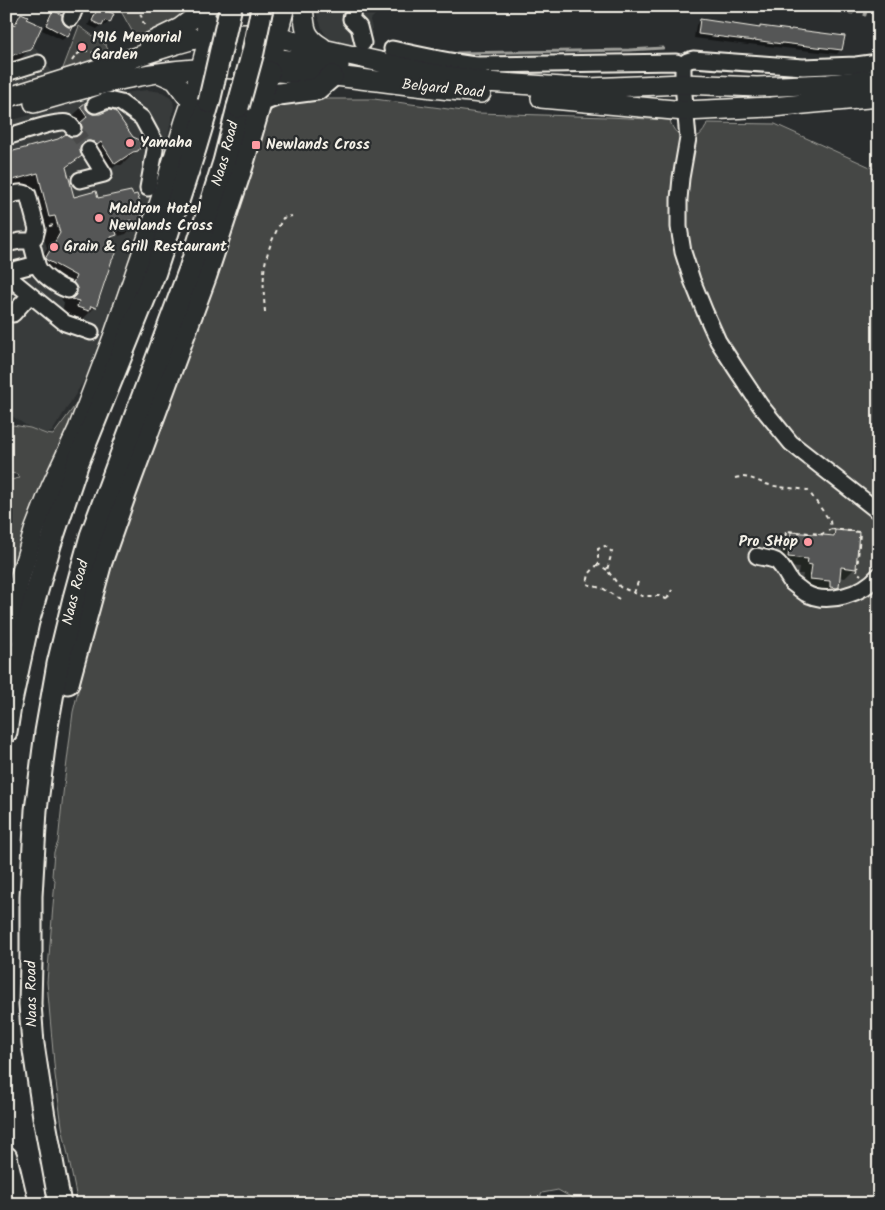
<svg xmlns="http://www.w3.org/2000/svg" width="885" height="1210" viewBox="0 0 885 1210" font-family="Kalam,sans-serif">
<rect width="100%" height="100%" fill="#2a2d2e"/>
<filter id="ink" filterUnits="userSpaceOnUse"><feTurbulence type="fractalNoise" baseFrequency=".02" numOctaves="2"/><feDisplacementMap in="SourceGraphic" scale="10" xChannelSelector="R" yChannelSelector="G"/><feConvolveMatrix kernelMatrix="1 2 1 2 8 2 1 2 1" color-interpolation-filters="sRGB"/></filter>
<g filter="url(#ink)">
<path fill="#373a3a" d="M314 6H384L370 20 372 28V34L359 46 329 39 323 31Z
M6 7 53 73 6 86Z
M148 90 162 92 169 96 173 101 174 107 166 144 163 164 153 202 94 361 87 376 52 432 46 434 30 428 6 412V122L75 102 113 94Z"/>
<path fill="#444645" stroke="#9c9c96" d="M118 6H191C177 24 156 30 136 38Z
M780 6H856L853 14Z
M79 26 106 45 109 53 95 60 62 71Z
M315 99H374L478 113 607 117 670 120C674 141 701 146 707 123L775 124 879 171V1204H583L558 1190 542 1193 537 1204H78L62 1126 55 1075 47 982 55 880 52 876 54 852 58 842 63 794 73 712 100 601 116 549 251 163C253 159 256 154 258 149 263 138 263 116 273 109 284 100 302 101 315 99Z
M80 399 6 629V481L20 478 17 474 9 473 11 459 7 430 13 425 30 428 46 434 53 435Z"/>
<path fill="#0007" d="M99 8 109 22 104 26 101 25 97 29 88 25 94 13Z
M53 12 61 20 67 36 62 40 42 30 49 16Z
M21 14 25 20 30 49 20 59 6 63V17L11 24Z
M700 21 841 49 837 54 749 44 748 45 694 38 696 25Z
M81 108 85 109 88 113 139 148 125 162 121 165H117L101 176 86 155 82 158 80 156 65 170 73 198 98 200 140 216V220L126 234 119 236 118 233 115 234 111 239 110 259 95 307 81 321 74 324 59 313 63 308 64 303 60 297 62 290 33 273 47 248 41 229 24 186 6 191V154L68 137 74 131 67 121Z
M835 531 855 568 845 578 839 577 838 587 828 597 821 596V590L801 588 803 574H798L799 568 779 566 782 543 792 533 829 537Z"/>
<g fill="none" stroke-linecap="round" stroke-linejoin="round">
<path stroke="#9f9f9a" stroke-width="3" d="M865 15 867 6
M457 53 629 50 663 48"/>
</g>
<path fill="#555756" stroke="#f4f1e8" d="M98 7 114 14 110 23 105 20 102 26 92 21Z
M53 10 62 15V20L64 24 68 27H73L68 37 46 25Z
M21 13 28 16 26 19 42 26 31 50 6 57V15L14 26Z
M700 19 760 28V26L791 30V29L845 36 842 50 782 43V44L754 40V41L698 34Z
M86 102V109L89 112 93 114H100L109 110 115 111 133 137 140 140 141 146 138 151 133 152 115 164 101 142 97 145 94 142 89 141 84 142 81 145 80 150 82 156 66 167 74 197 96 191 98 198 131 191 133 195 137 194 144 214 141 216 142 220 133 223 132 220 114 225 117 235 111 237 116 254 112 260 96 308 91 306 89 311 77 307 79 301 71 299 74 297 77 293V288L73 283 76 276 45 259 60 233 55 216 49 217 38 173 6 182V153L58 139 66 134 71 137H75L79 135 82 130V126L80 123 87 117 80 107Z
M835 530 859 532 856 569 841 567 839 587 837 588 830 587V581L810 579 812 565 807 564 808 559 788 557 791 532 834 536Z"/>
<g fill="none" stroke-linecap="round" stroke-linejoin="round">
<path stroke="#484a4a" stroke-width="15" stroke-dasharray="15 8" stroke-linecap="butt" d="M73 128 89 150"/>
<defs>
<path id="minor" d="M354 6 351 19 359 27 363 43
M71 18 76 6
M392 49C420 55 449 62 478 65L676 62 683 65
M878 62 856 65 803 67 693 59 687 61 683 65V84L688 138 681 178 679 199V227L683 252 692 280 705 312 718 341 736 369 760 405 791 443 879 512
M6 73 38 63
M95 105 108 100 121 103 142 118 155 142V150L148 188
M6 137C17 134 59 119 68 123 70 124 71 126 73 128
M80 180 104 174 89 150
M6 197C13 195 21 190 28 195L37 229 35 237 31 241H20L6 244
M37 264C39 274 59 287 68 290
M6 272 37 264 31 241
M6 275 65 323 91 332
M13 314 30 295
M757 556C762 558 771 558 776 561 783 566 787 577 792 583 796 586 801 590 805 593 827 606 863 594 879 575"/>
<path id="major" d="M303 6C305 26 303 36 322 47
M207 20 206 37 209 43 215 48 223 50 272 58 339 66
M149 43 180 28 209 6
M274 49 285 6
M159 73 175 80 186 95
M6 98 177 44 198 38 219 35 246 34 261 35 277 37 327 50 429 73 486 82 563 87 589 88 683 84 757 87 828 84 879 79
M541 98 685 111 772 107 879 97
M34 103C94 85 156 68 220 68 258 71 296 73 334 76 383 81 432 89 481 93
M6 635 20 578 34 531 51 487 78 429 112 340 164 190 185 121 193 98 206 48 209 43 219 35"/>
<g id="highway">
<path d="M260 101 279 94 317 89 332 76"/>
<path d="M68 683 101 562 125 494 206 275 242 166 269 72"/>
<path d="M6 732 10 706 28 622 50 545 78 462 155 272 195 149 209 102"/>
<path d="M6 1157 17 1204"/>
<path id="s1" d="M60 1204 44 1117 33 1044 30 1004 31 962V896L36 810 46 732 58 664 74 598 91 536 190 269 224 162 238 107"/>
</g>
</defs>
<use href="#minor" stroke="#f4f1e8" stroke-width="19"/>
<use href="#major" stroke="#f4f1e8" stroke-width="22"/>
<use href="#highway" stroke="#f4f1e8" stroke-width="25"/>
<path stroke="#f4f1e8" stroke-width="2" stroke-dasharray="4 4" stroke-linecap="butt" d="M138 6 145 28
M170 6 175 12
M72 61C78 51 88 47 96 55
M49 226 58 224
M265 312C264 299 263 286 264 273 265 254 274 235 283 218L292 216
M735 478C748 475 754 480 766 484 779 488 794 488 807 490L810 493 830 521 831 529 822 534 786 531 784 552
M831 529 860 532 857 572 861 575
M598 564 589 574 587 584 604 589 619 599
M607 570 598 564V549L605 546 612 552 607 570 620 587 642 596H659L671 601
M634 593 638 582
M667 599 672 590"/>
<use href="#minor" stroke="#2a2d2e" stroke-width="15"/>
<use href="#major" stroke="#2a2d2e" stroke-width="19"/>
<use href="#highway" stroke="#2a2d2e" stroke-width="21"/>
<defs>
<path id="highway-bridge" d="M209 102 231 6
M238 107 253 52 262 8"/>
</defs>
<use href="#highway-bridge" stroke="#f4f1e8" stroke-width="25" stroke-linecap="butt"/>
<use href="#highway-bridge" stroke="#2a2d2e" stroke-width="21"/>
</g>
</g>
<g fill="#ff9aa2" stroke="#2a2d2e" stroke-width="2">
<circle cx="82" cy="47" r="5"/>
<circle cx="130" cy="143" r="5"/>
<rect x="251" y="140" width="10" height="10" rx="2.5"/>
<circle cx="99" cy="218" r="5"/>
<circle cx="54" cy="247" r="5"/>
<circle cx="808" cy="542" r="5"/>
</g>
<g text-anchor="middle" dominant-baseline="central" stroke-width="4.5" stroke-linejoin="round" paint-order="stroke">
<g font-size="15" font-weight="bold" fill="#f4f1e8" stroke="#2a2d2e" text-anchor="start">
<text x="92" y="38">1916 Memorial<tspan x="92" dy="17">Garden</tspan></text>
<text x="140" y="143">Yamaha</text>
<text x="266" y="145">Newlands Cross</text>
<text x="109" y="209">Maldron Hotel<tspan x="109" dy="17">Newlands Cross</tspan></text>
<text x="64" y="247">Grain &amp; Grill Restaurant</text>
<text x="798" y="542" text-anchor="end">Pro SHop</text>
</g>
<g font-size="15" fill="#f4f1e8" stroke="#2a2d2e">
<text transform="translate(443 89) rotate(6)">Belgard Road</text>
<text stroke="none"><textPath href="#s1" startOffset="1082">Naas Road</textPath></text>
<text stroke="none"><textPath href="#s1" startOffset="618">Naas Road</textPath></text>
<text transform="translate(32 994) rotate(-91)">Naas Road</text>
</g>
</g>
<rect width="885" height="1210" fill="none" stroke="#2a2d2e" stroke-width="25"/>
<rect x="12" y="12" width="860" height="1185" fill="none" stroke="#f4f1e8" stroke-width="2" filter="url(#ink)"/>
</svg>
